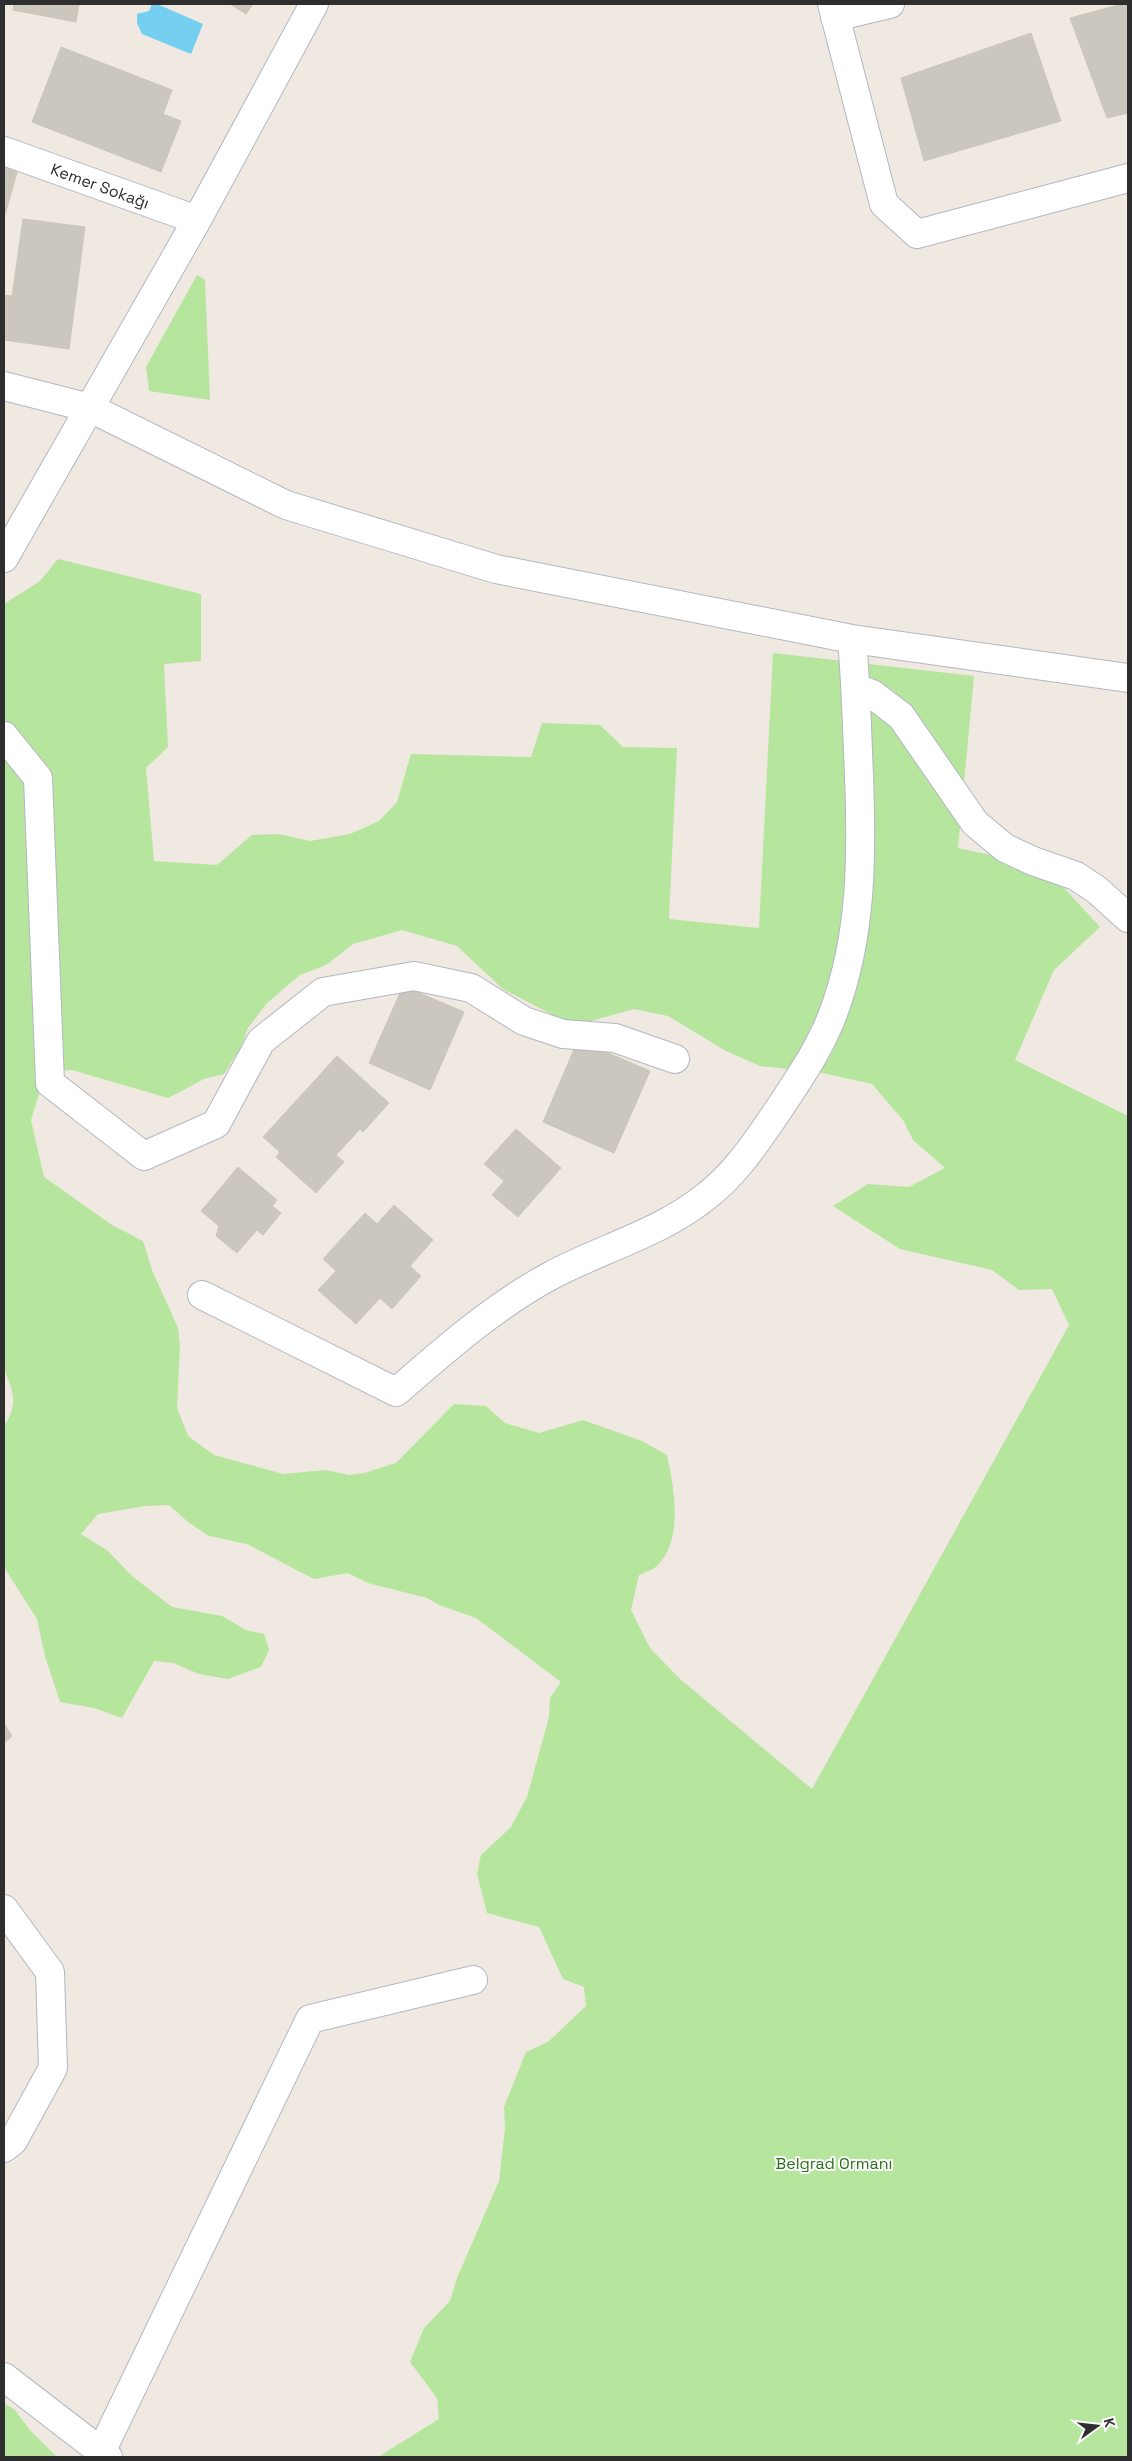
<svg xmlns="http://www.w3.org/2000/svg" width="1132" height="2461" viewBox="0 0 1132 2461" font-family="'Space Grotesk',sans-serif">
<rect width="100%" height="100%" fill="#efe9e1"/>
<path fill="#b6e59e" fill-rule="evenodd" d="M197 275 205 280 210 400 149 391 146 367Z
M58 559 201 594V661L164 664 168 747 146 768 154 861 217 865 252 835 278 834 310 841 350 834 379 821 397 802 411 754 531 757 542 723 600 725 623 747 677 748 669 919 759 928 773 653 974 676 958 848 1045 867 1100 927 1054 970 1015 1060 1128 1116V2457H378L439 2419 437 2398 410 2362 424 2328 450 2301 457 2278 499 2181 505 2128 504 2107 526 2052 548 2042 586 2006 584 1987 563 1979 539 1927 487 1913 477 1874 481 1855 511 1827 527 1797 549 1717 550 1698 561 1682 476 1618 439 1605 427 1598 368 1583 348 1573 314 1579 247 1544 209 1536 188 1522 169 1505 145 1506 98 1514 81 1534 108 1551 132 1576 172 1607 222 1616 246 1630 264 1634 269 1650 261 1667 228 1679 199 1674 173 1663 154 1661 122 1718 94 1708 60 1702 45 1656 37 1619 4 1567V1426C19 1403 13 1392 4 1368V604L40 581ZM402 930 457 946 503 989 568 1023 591 1021 634 1009 668 1016 726 1051 760 1066 818 1072 872 1084 903 1120 913 1140 945 1168 909 1187 868 1184 833 1206 900 1249 992 1270 1019 1290 1052 1289 1069 1325 812 1789 680 1679 650 1648 631 1610 639 1575C645 1572 652 1570 657 1566 684 1540 674 1488 667 1455L642 1441 583 1420 539 1433 505 1423 486 1406 454 1404 396 1463 364 1473 349 1475 326 1470 283 1474 214 1455 188 1436 177 1408 180 1346 178 1328 152 1270 143 1241 112 1225 44 1177 31 1120 40 1091 39 1072 72 1070 168 1098 204 1079 224 1074 241 1047 248 1028 267 1003 300 975 326 965 353 944Z
M4 2403 15 2410 29 2429 57 2457H4Z"/>
<path fill="#75cff0" d="M152 4H157L203 24 191 54 142 34 137 23V14L149 11Z"/>
<path fill="#cbc7bf" stroke="#cbc5ba" d="M14 4H79L76 22 13 10Z
M230 4H253L246 14Z
M1122 4H1128V113L1107 118 1070 18Z
M1031 33 1061 121 924 161 901 78Z
M61 47 172 90 163 114 181 121 161 172 32 122Z
M4 165 18 169 4 218Z
M23 219 85 227 69 349 4 340V295L12 296Z
M403 986 464 1012 430 1090 369 1063Z
M578 1040 650 1071 614 1153 543 1122Z
M337 1056 389 1103 363 1132 360 1129 336 1155 344 1162 316 1193 276 1157 280 1152 263 1137Z
M516 1129 561 1168 518 1217 492 1195 504 1181 484 1164Z
M238 1167 277 1200 272 1206 281 1213 263 1235 257 1230 237 1253 216 1236 219 1226 201 1211Z
M394 1205 433 1240 410 1266 421 1276 392 1309 380 1298 356 1324 318 1290 336 1271 323 1259 365 1213 377 1224Z
M4 1723 12 1736 4 1743Z"/>
<g fill="none" stroke-linecap="round" stroke-linejoin="round">
<defs>
<path id="minor" d="M832 4 884 204 917 234 1128 178
M835 17 890 4
M4 151 197 220
M4 386 90 408 286 505 496 569 852 639 1128 678
M4 558 197 220 314 4
M856 688 872 694 901 716 975 823 1005 848 1033 861 1076 876 1097 890 1128 918
M4 736 38 778 50 1083 144 1156 216 1124 261 1041 323 992 414 976 471 988 524 1021 563 1034 615 1038 675 1059
M202 1295 396 1392C446 1349 494 1306 552 1275 601 1249 660 1233 704 1198 736 1174 757 1141 779 1109 800 1077 821 1047 834 1011 862 935 862 856 859 776 857 730 856 685 852 639
M4 1909 50 1972 53 2068 13 2141 4 2148
M101 2452 310 2019 473 1980"/>
<path id="tertiary" d="M4 2377 108 2457"/>
</defs>
<use href="#minor" stroke="#b4b7c1" stroke-width="30"/>
<use href="#tertiary" stroke="#b4b7c1" stroke-width="30"/>
<use href="#minor" stroke="#fff" stroke-width="28"/>
<use href="#tertiary" stroke="#fff" stroke-width="28"/>
</g>
<g text-anchor="middle" dominant-baseline="central" stroke-width="4" stroke-linejoin="round" paint-order="stroke">
<g font-size="16" fill="#2e2e2e" stroke="#fff">
<text transform="translate(100 186) rotate(20)">Kemer Sokağı</text>
</g>
<g font-size="16" fill="#2c6e1b" stroke="#fff">
<text x="834" y="2163">Belgrad Ormanı</text>
</g>
</g>
<rect width="1132" height="2461" fill="none" stroke="#2e2e2e" stroke-width="10"/>
<g transform="translate(1097 2426) rotate(75)" stroke="#ffffff" stroke-width="4" paint-order="stroke">
<path d="M0-4L9 19L0 12L-9 19Z" fill="#2e2e2e"/>
<text y="-8" font-size="14" font-weight="bold" text-anchor="middle" fill="#2e2e2e">K</text>
</g>
</svg>
